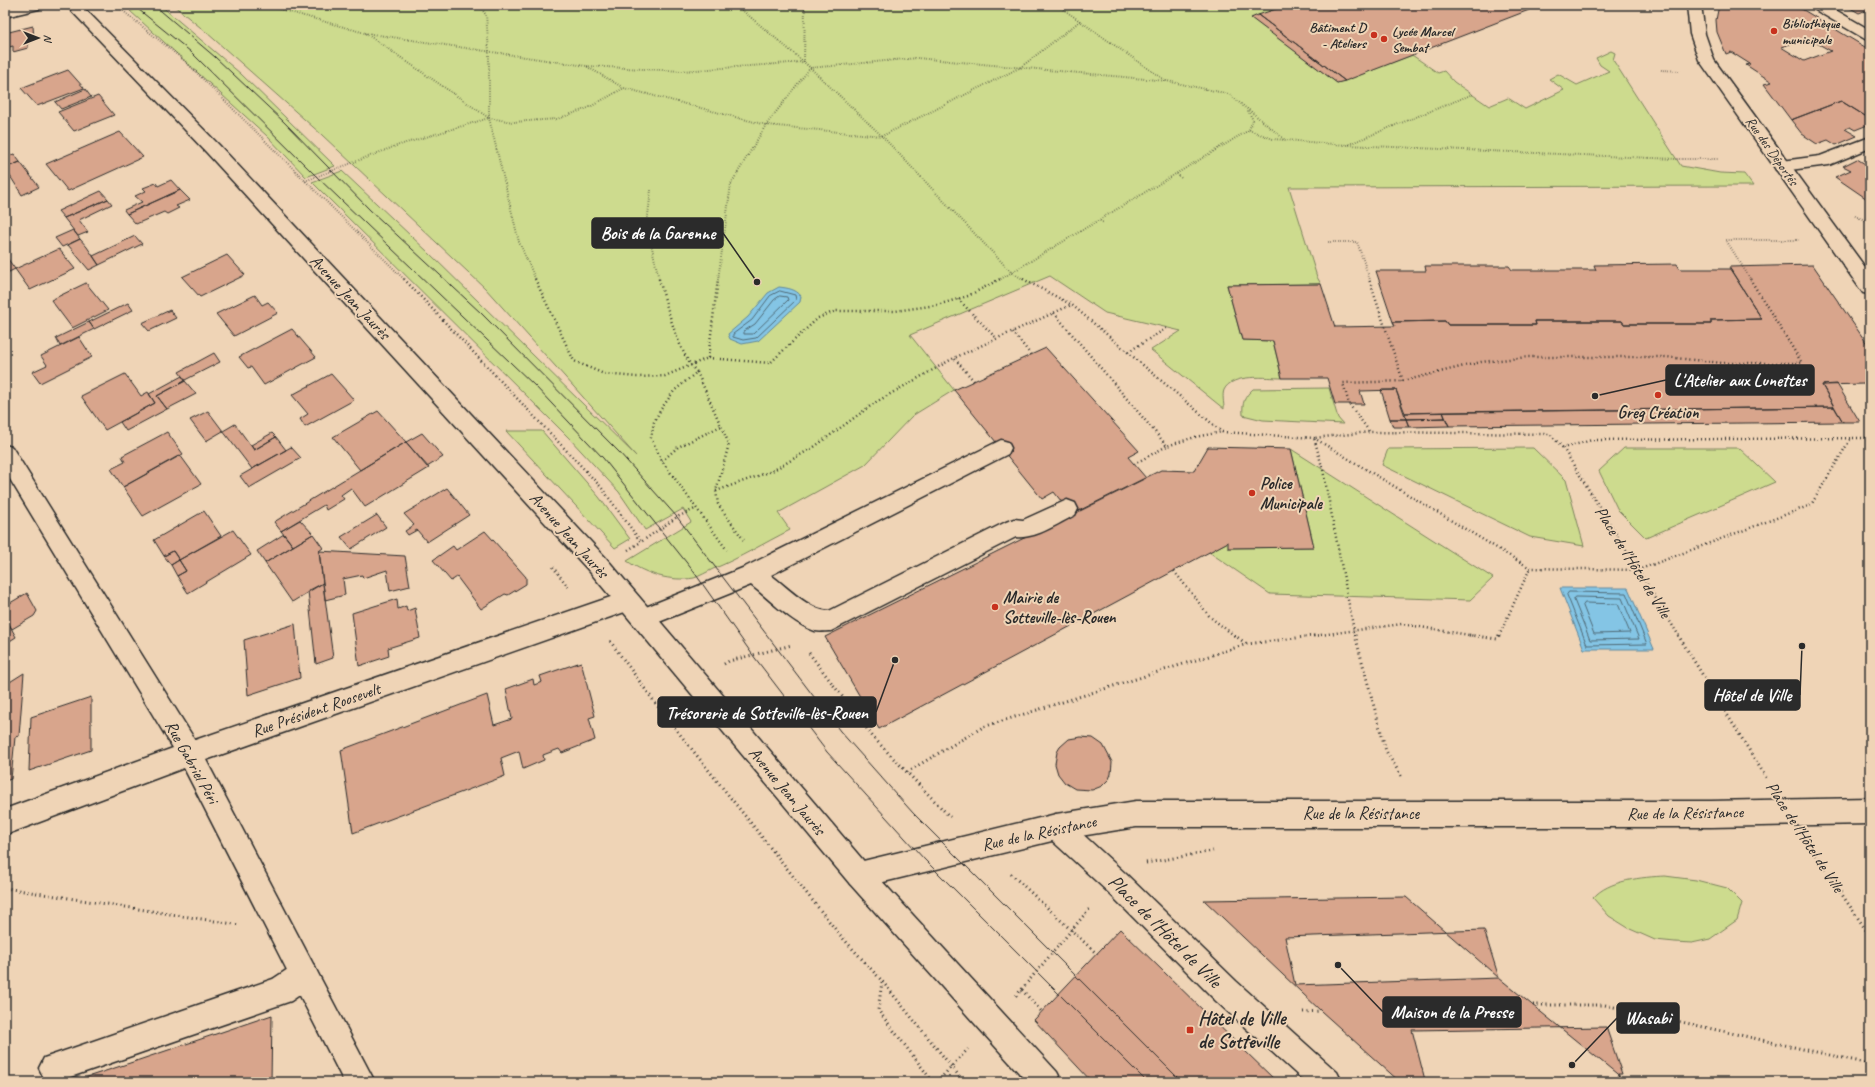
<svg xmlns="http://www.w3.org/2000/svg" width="1875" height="1087" viewBox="0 0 1875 1087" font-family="Caveat,sans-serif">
<rect width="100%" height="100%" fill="#efd4b6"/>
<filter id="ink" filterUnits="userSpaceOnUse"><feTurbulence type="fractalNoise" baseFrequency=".025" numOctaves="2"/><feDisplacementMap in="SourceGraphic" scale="8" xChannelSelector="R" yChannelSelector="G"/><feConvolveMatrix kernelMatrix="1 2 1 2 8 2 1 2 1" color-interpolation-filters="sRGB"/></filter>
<g filter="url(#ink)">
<path fill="#cddb8e" stroke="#7c835c" d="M149 5H160L241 74 335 166 306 177 267 136 130 11Z
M173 5H1288L1252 18 1337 83 1412 55 1438 73 1444 71 1454 82 1489 106 1508 98 1525 109 1564 90 1549 79 1558 74 1577 85 1609 71 1600 65 1596 58 1611 51 1615 53 1613 60 1681 166 1720 173 1744 174 1753 186 1289 187 1317 277 1321 284 1227 285 1242 340 1273 341 1282 378C1267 378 1232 373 1224 390 1222 395 1224 403 1224 409L1151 350 1181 331 1105 313 1050 276 910 335 954 390 912 416 865 465 778 513 790 530C764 543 740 558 713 569 707 572 700 576 694 578 670 582 646 574 627 561L691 522 683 509 645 530 619 492 569 438 312 182 342 171 428 252 636 456 485 288 322 135 206 32Z
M1329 388 1338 418 1343 424 1263 420 1243 415C1242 403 1244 397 1253 389Z
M506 431H542L599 497 630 539 615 548Z
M1533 448 1566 480 1584 546 1530 537 1382 465 1388 449Z
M1624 448H1739L1775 482 1646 538 1618 510 1599 471Z
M1291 449 1493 578 1470 600 1270 594 1209 552 1228 542 1229 548 1314 547Z
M1665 876 1696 880 1727 888 1742 903 1737 920 1710 939 1692 943 1675 942 1655 940 1630 929 1609 916 1593 898C1608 880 1643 877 1665 876Z"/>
<path fill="#84c5e5" stroke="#60879b" d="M779 287C787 288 796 289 801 296L800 302 758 341 742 344 730 339 728 334 748 317 768 293Z
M1560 588H1628L1654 649H1584Z"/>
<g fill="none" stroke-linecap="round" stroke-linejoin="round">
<path stroke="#4f6975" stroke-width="1" d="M780 291 795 295 796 300 756 338 743 340 733 337V334L752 320 770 296Z
M780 296 787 297 788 300 753 334H744V331L755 324 774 300Z
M1569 592 1626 593 1647 644 1587 645 1567 595Z
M1576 597 1622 598 1639 639 1590 640 1574 600Z
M1585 603 1618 604 1630 633 1594 634 1583 606Z"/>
</g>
<path fill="#d8a58c" stroke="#2b2b2b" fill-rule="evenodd" d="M1288 5H1542L1345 81 1258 15Z
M1719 5H1795L1870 50V119L1841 101 1791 120 1764 84 1772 82 1746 65 1750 64 1731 52 1726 54 1717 32 1716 20ZM1808 38 1831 51 1804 61 1781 47Z
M1845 5H1870V15L1864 11 1859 13Z
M1258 15 1345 81 1337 83 1251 18Z
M33 26 34 41 28 43V48L13 52V46L5 48V33Z
M68 70 84 88 37 106 21 88Z
M85 89 91 97 61 109 55 102Z
M98 96 114 115 74 131 58 112Z
M1841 101 1870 119V124L1855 130 1850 127 1845 129 1857 136 1836 145 1828 140 1817 144 1802 134 1791 120Z
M120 132 143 157 68 191 46 164Z
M14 154 20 162 5 168V157Z
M1857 159 1870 167V201L1835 177 1851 170 1843 166Z
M20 162 39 187 22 195 5 168Z
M171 180 180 190 127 214 124 210 142 202 135 196 146 191 143 188 156 183 158 186Z
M180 190 190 200 176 206 179 208 167 214 164 212 136 224 127 214Z
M101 191 108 199 64 218 58 211Z
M108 199 112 204 79 220 88 232 78 236 64 218Z
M73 230 80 239 62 247 55 238Z
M135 236 142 244 99 265 93 256Z
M80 239 87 247 99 265 89 270 68 245Z
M59 249 75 269 30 290 15 269Z
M5 255 15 269 5 274Z
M227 255 245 275 200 297 182 277Z
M1677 264 1680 269H1730L1762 319 1711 320V324H1624L1622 321H1535L1536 325H1448L1445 321 1393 322 1376 271H1426L1425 266H1509L1512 270H1596L1594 265Z
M1813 265 1870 348V394L1864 384 1822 385 1834 407 1405 413 1396 390 1360 391 1364 404H1335L1327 378H1282L1273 341 1242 340 1227 285 1321 284 1335 327 1395 326 1393 322 1445 321 1448 325H1536L1535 321H1622L1624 324H1711V320L1762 319 1729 267Z
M86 283 108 310 72 328 51 300Z
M255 295 262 305 268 302 278 313 234 336 216 314Z
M128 303 133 310 94 329 89 322Z
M170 310 176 318 149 331 142 323Z
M89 322 94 329 60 346 56 338Z
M292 329 316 357 264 385 251 367 248 368 239 357Z
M79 337 92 357 40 383 32 372 47 365 41 356Z
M1046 348 1139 451 1128 457 1146 478 1072 515 1054 492 1042 499 954 390Z
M214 353 220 362 185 380 179 372Z
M125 374 141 396 148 392 155 403 105 430 81 396Z
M331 374 354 400 305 427 300 419 308 414 292 395Z
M182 376 185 381 157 396 167 409 126 431 120 422 155 403 149 394Z
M185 381 196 394 167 409 157 396Z
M1837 384 1860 422H1843L1822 385Z
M1381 390H1396L1406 419H1390Z
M1834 407 1843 422 1449 426 1443 412Z
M208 411 223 431 206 441 190 420Z
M378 411 406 442 360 470 333 437Z
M1443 412 1445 418 1406 419 1405 413Z
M1445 418 1449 426 1409 427 1406 419Z
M1390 419H1406L1409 427H1393Z
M235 424 254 450 276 437 286 450 252 469 223 431Z
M167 432 183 454 123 487 111 469 125 462 122 456Z
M272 433 276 437 254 450 251 445Z
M422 433 443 457 427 467 406 442Z
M406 442 429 468 365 507 351 488 341 495 344 499 326 510 324 505 281 531 274 522Z
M291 447 301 458 249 488 240 476Z
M1208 447 1291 449 1314 547 1228 548V542L879 729 825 637 1161 470 1194 471Z
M180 455 201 484 143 516 123 487Z
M447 488 469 515 427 542 417 530 408 535 405 531 414 525 404 514Z
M204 511 221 536 179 560 173 551 164 556 154 540Z
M377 515 386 527 351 549 341 537Z
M300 520 313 534 293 546 281 531Z
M233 530 251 555 188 593 177 576 186 571 179 560Z
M485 531 526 577V584L508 595 505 594 481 609 457 577 451 581 433 560 453 546 456 550Z
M284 534 293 546 265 563 257 551Z
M313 534 323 548 319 551 323 583 292 602 265 563Z
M173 551 179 560 171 565 164 556Z
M319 551 405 556 410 586 390 591 387 570 363 578 362 575 343 579 345 595 325 600Z
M179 560 186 571 177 576 171 565Z
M323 583 333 658 316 664 308 591Z
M27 593 37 611 34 616 12 629 5 617V606Z
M397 599 398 609 406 606 407 611 415 608 420 638 388 648 389 656 359 666 352 613Z
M5 617 16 637 5 644Z
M295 624 300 678 248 695 244 640Z
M581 662 595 716 589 718 595 740 562 753 559 749 543 755 544 760 523 769 519 751 501 758 505 776 353 833 341 750 487 695 494 725 512 719 506 689 533 679 534 685 542 682 540 676Z
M24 673 19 736 15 737 11 779 5 781V685Z
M91 697V750L29 771 31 717Z
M1081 737 1093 738 1103 745 1112 762 1111 774 1109 779 1102 786 1092 790 1075 789 1065 783 1058 774 1055 764 1057 752 1060 747 1069 739Z
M1406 897 1499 978 1627 1082H1400L1321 1011 1204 900Z
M1120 929 1208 1015 1277 1082H1092L1034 1020Z
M1484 930 1499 978 1295 985 1285 937Z
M272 1015 271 1082H72L136 1061Z
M1606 1027 1622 1074H1618L1620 1082H1674H1478L1477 1078 1425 1080 1412 1030Z"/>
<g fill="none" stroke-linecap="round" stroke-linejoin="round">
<defs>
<path id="lane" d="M1870 137V148L1829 165 1782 171 1776 170 1774 166 1776 162 1782 161 1820 156Z
M1001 440 1008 442 1011 448 1008 454 771 575C787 587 810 611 829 611L1006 522 1014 519 1023 520 1067 500 1075 503 1078 509 1075 515C1057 524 1036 539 1016 537L831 631C826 631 820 632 815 631 793 624 769 599 751 585L644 628 636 625 632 618 636 611 745 567Z
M1056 814 1065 818 1126 874 1236 981 1337 1072 1342 1082H1305L1216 1001 1108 892 1047 836 1043 827 1047 818Z
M304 961 314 965 318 975 314 985 291 1001 56 1082 44 1078 39 1068 44 1058 273 979 294 965Z"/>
<path id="street" d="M1687 5H1701L1705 34 1714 60 1870 274V294L1863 293 1699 60 1690 34Z
M1810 5H1827L1870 30V40L1865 39 1812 8Z
M5 445 12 447 195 740 628 591 636 594 639 601 636 608 206 760 375 1082H344L184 768 5 835V809L173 748 5 471Z
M1870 798V824L1711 827H1136L1056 840 859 888 850 884 846 875 850 866 859 862 1056 814 1136 801H1711Z"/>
<path id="secondary" d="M20 5H45L43 8 5 17V9Z
M66 5H81L219 145 606 558 868 866 1057 1072 1062 1082H1027L850 884 590 572 207 153Z"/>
</defs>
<use href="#lane" stroke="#2b2b2b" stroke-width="3"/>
<use href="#street" stroke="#2b2b2b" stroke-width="3"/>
<use href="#secondary" stroke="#2b2b2b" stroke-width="3"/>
<path stroke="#2b2b2b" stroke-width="2" stroke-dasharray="0.5 2" stroke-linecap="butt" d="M137 5 122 10 186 62 405 280
M265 5 365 33 489 118
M479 5 486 15 489 51V118L519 242 536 280
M736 5 804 62 882 136 1012 273 1025 280
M1057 5 1166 81
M365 33 586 66 624 88 766 125 882 136 1021 67 1080 21
M804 62 805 5
M587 66 682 71 804 62
M1661 70 1681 71
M1249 110 1284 139
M1249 130 1273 139 1347 145 1676 159H1719
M1349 144 1473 94
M1177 174 1182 179
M305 181 396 146 489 118 513 122 557 119 588 108 624 88
M651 190 647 224 659 280
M1855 216 1870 222
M1100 221 1104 223
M1328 242H1357L1370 280
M718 280 731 184 766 125 810 68 917 58 1167 81 1229 94 1247 109 1253 120 1249 130 999 280
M1751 280 1726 240H1799"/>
<path stroke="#2b2b2b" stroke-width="2.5" stroke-dasharray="1 3" stroke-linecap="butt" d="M404 279 601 487 641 542 677 517 695 509
M535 279 574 361 604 374 637 377 665 376 708 358
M659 279C666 303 679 356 697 372L674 391 661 409 654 422 651 438 662 461 727 550
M1023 279 1072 305 1222 432 1314 438 1530 568 1638 570 1811 505 1851 438
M958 299 997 339
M1054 313 1167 446 1195 437 1222 432
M1013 332 1031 355
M1128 352 1167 328
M708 358 770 363 818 318 836 311H895L937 305 968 296 1000 279
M708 358 718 279
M955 359 974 381
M697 372 729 444 716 491 718 504 745 542
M1403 381 1481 362 1528 357H1666L1722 363H1802L1750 279
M1369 431 1349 404 1343 383 1403 381 1369 279
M662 461 678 447 721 426
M1134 464 1167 446
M716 491 772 471 814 447 876 402 954 358 1071 305
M628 550 641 542
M553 567 569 588
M1174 571 1210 617 1235 636
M1313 636 1402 624 1475 636
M1355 636 1323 470 1314 438 1370 432 1550 434 1563 448
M1499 636 1530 568
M1679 636 1563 448 1592 440 1870 438"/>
<path stroke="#2b2b2b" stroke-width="3" stroke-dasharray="1 3.5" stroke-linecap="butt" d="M1234 635 1247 644
M1355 635 1386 751 1403 779
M1469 635 1497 639 1499 635
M1678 635 1767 779
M610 641 659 708 840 935 882 981 964 1082
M809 653 873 737 950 817
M724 664 729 661 792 645
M659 707 670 700
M907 772 983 727 1247 644 1321 635
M1810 847 1870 936
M1146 863 1213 851
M1011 874 1097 954
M5 888 240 925
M882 982 878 1010 933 1082
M1022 990 1042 1012
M1016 996 1091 907
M1533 1005H1605L1870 1064
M1303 1012 1321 1011
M937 1082 968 1049"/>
<use href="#lane" fill="#efd4b6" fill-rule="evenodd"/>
<use href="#street" fill="#efd4b6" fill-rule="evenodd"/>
<use href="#secondary" fill="#efd4b6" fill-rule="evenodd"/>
<path stroke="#2b2b2b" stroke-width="1" d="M133 5 191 52 316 176 535 386 603 458 694 572 752 654 827 752 924 859 1147 1082
M154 5 215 57 284 122 370 210 481 313 619 452 677 517 840 731 913 813 1182 1082"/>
</g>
</g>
<g fill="#c8321e" stroke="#efd4b6" stroke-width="1.5">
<circle cx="1774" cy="31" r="4"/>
<circle cx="1374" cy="35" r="4"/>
<circle cx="1384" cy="39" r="4"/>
<circle cx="1658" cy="395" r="4"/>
<circle cx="1252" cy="493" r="4"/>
<circle cx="995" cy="607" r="4"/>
<rect x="1186" y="1026" width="8" height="8" rx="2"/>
</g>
<g text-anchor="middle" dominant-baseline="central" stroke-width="4" stroke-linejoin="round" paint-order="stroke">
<g font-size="14" font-weight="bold" fill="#2b2b2b" stroke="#efd4b6" text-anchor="start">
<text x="1782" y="23">Bibliothèque<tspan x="1782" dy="16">municipale</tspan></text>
<text x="1366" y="27" text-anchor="end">Bâtiment D<tspan x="1366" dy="16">- Ateliers</tspan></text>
<text x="1392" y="31">Lycée Marcel<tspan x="1392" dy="16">Sembat</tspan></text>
</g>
<g font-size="14" fill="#2b2b2b" stroke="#efd4b6">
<text transform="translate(1772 151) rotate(55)">Rue des Déportés</text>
</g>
<g font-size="17" fill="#2b2b2b" stroke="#efd4b6">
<text transform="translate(350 297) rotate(47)">Avenue Jean Jaurès</text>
<text transform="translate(569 535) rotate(48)">Avenue Jean Jaurès</text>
<text transform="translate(1633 562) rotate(58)">Place de l'Hôtel de Ville</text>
<text transform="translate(316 710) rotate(-19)">Rue Président Roosevelt</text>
<text transform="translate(192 762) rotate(61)">Rue Gabriel Péri</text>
<text transform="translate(787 791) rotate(50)">Avenue Jean Jaurès</text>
<text x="1361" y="813">Rue de la Résistance</text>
<text transform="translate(1685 813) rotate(-1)">Rue de la Résistance</text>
<text transform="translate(1039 833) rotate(-12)">Rue de la Résistance</text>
<text transform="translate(1805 837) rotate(57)">Place de l'Hôtel de Ville</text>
</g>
<g font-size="17" font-weight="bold" fill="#2b2b2b" stroke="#efd4b6" text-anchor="start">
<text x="1658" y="412" text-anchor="middle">Greg Création</text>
<text x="1260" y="483">Police<tspan x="1260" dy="20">Municipale</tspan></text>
<text x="1003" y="597">Mairie de<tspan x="1003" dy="20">Sotteville-lès-Rouen</tspan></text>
</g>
<g font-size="20" fill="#2b2b2b" stroke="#efd4b6">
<text transform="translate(1165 931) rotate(45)">Place de l'Hôtel de Ville</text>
</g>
<g font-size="20" font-weight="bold" fill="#2b2b2b" stroke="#efd4b6" text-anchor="start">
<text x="1198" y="1018">Hôtel de Ville<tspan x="1198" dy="23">de Sotteville</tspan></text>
</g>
</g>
<path fill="none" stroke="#2b2b2b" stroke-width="1.5" d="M757 282L723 233M1595 396L1666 380M1802 646L1800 695M895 660L876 712M1338 965L1383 1012M1572 1065L1617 1018"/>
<g fill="#2b2b2b" stroke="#efd4b6" stroke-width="1.5">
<circle cx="757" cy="282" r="4"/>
<circle cx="1595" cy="396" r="4"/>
<circle cx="1802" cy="646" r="4"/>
<circle cx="895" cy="660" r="4"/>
<circle cx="1338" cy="965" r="4"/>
<circle cx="1572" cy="1065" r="4"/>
</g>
<g fill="#2b2b2b" stroke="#2b2b2b" stroke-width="1.5">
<rect x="592" y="218" width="131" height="30" rx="4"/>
<rect x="1666" y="365" width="148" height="30" rx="4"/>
<rect x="1705" y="680" width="95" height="30" rx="4"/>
<rect x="658" y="697" width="218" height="30" rx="4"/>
<rect x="1383" y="997" width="138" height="30" rx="4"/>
<rect x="1617" y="1003" width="62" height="30" rx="4"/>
</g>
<g font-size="18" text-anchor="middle" font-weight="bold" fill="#fff">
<text x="658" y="239">Bois de la Garenne</text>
<text x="1740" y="386">L'Atelier aux Lunettes</text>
<text x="1752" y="701">Hôtel de Ville</text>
<text x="767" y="719">Trésorerie de Sotteville-lès-Rouen</text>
<text x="1452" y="1018">Maison de la Presse</text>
<text x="1648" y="1024">Wasabi</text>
</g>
<rect width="1875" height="1087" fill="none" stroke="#efd4b6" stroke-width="20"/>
<rect x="10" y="10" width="1855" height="1067" fill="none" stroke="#2b2b2b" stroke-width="1.5" filter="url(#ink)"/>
<g transform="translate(38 38) rotate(90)" stroke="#efd4b6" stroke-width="3" paint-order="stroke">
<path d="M0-3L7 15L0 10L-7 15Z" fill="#2b2b2b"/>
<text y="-6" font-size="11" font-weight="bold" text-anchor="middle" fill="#2b2b2b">N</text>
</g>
</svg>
